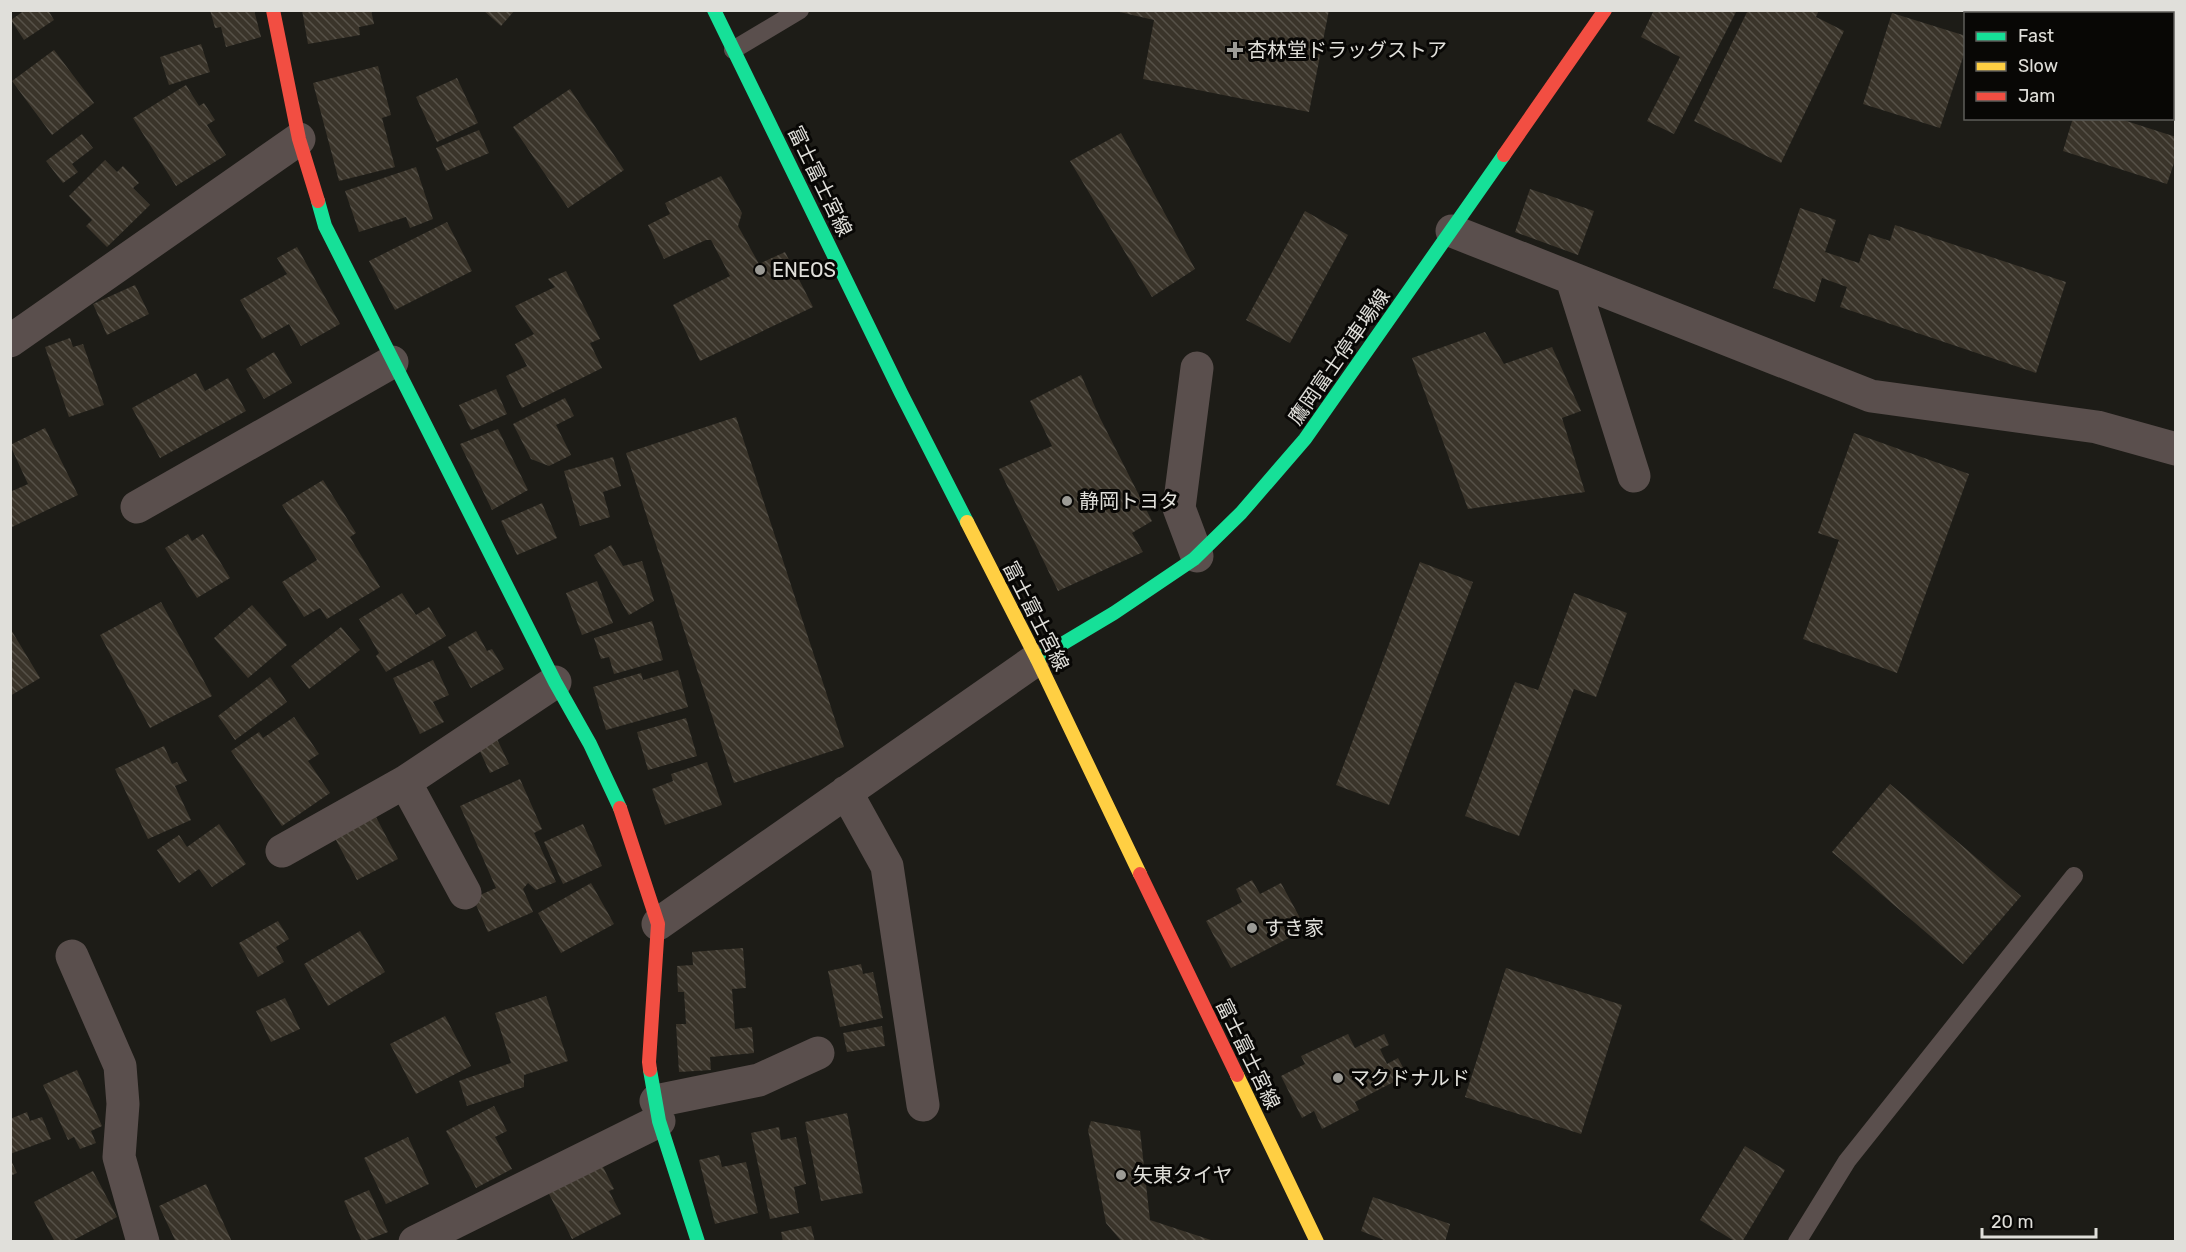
<svg xmlns="http://www.w3.org/2000/svg" width="2186" height="1252" viewBox="0 0 2186 1252" font-family="Rubik,'Noto Sans JP',sans-serif">
<defs>
<pattern id="building-back-hatch" width="6" height="6" patternUnits="userSpaceOnUse" patternTransform="scale(1.5)"><rect width="6" height="6" fill="#3a342a"/><path d="M-1 5l2 2M0 0l6 6M5-1l2 2" fill="none" stroke="#565148"/></pattern>
</defs>
<rect width="100%" height="100%" fill="#1d1c17"/>
<path fill="url(#building-back-hatch)" d="M25 10H48L54 20 24 40 11 20Z
M210 10H254L261 37 226 47 221 27 215 28Z
M302 10H371L374 24 359 27 360 35 308 44Z
M483 10H515L501 26Z
M1111 10H1329L1309 112 1143 79 1154 20Z
M1654 10H1737L1674 134 1647 121 1680 57 1641 37Z
M1748 10H1819L1816 17 1844 31 1781 163 1694 121Z
M2167 10H2176V31L2172 30V14H2165Z
M1892 13 1966 36V48L1940 128 1863 104Z
M201 44 210 72 169 85 160 57Z
M54 50 94 103 52 135 12 81Z
M378 66 391 115 382 118 395 167 339 181 313 83Z
M457 78 478 123 437 142 416 97Z
M186 85 199 106 204 103 215 120 207 125 226 155 176 186 133 118Z
M570 89 624 170 568 208 513 127Z
M2073 118H2117L2176 137V157L2167 184 2063 151Z
M479 130 489 153 446 171 436 148Z
M1121 133 1195 269 1152 297 1070 161Z
M82 134 93 148 72 164 78 172 63 183 46 161Z
M105 160 117 172 123 166 139 183 133 188 150 205 107 247 86 226 92 220 69 196Z
M416 167 433 219 410 228 406 217 359 232 345 191Z
M721 176 742 213 738 226 759 264 785 252 813 307 700 361 673 305 730 276 711 240H706L664 259 648 225 670 214 665 203Z
M1530 189 1594 211 1578 255 1515 232Z
M1800 208 1836 220 1825 252 1859 263 1869 234 1890 241 1895 225 2066 282 2036 373 1840 307 1847 287 1822 278 1815 302 1773 288Z
M1305 211 1348 235 1290 343 1246 320Z
M447 222 472 271 395 310 369 261Z
M297 247 340 324 301 346 289 324 262 339 240 300 287 274 277 258Z
M566 271 600 339 590 343 602 368 522 408 506 376 527 366 515 344 534 334 515 306 555 287 548 279Z
M135 285 149 314 107 335 93 304Z
M1485 332 1504 364 1552 347 1581 411 1562 418 1585 492 1468 509 1412 358Z
M70 338 73 347 83 344 104 405 69 417 45 347Z
M274 352 292 383 264 399 246 369Z
M196 373 205 391 228 378 246 411 160 458 132 408Z
M1081 375 1099 416 1152 521 1132 533 1143 552 1058 591 999 469 1052 446 1030 401Z
M496 389 507 414 471 430 459 405Z
M565 398 574 416 556 425 571 455 549 466 531 459 513 424Z
M736 417 844 747 734 783 626 453Z
M45 428 78 495 10 528V492L28 484 10 445Z
M498 429 528 490 492 510 460 444Z
M1854 433 1969 474 1897 673 1803 639 1839 540 1818 533Z
M613 457 621 486 603 492 610 517 580 526 564 471Z
M323 480 356 533 350 537 380 587 327 619 320 608 304 617 282 582 317 560 282 505Z
M542 503 557 538 517 555 501 521Z
M188 534 192 541 203 534 230 578 197 598 165 548Z
M611 545 623 566 642 561 654 601 629 615 594 555Z
M1420 562 1473 582 1389 805 1336 785Z
M597 581 613 623 582 635 566 593Z
M402 593 416 615 429 607 446 636 386 672 376 656 379 653 359 619Z
M1574 593 1627 613 1596 697 1574 689 1519 836 1465 816 1515 682 1538 690Z
M161 602 212 696 150 728 100 635Z
M252 605 287 645 248 678 214 638Z
M652 621 663 660 614 674 609 657 601 659 594 638Z
M341 627 360 650 309 689 291 666Z
M10 628 40 678 10 696Z
M476 631 487 651 492 649 504 669 471 688 448 647Z
M433 660 449 695 433 702 444 722 420 734 393 678Z
M678 670 688 707 606 730 593 687 641 673 643 680Z
M270 677 287 702 235 740 218 716Z
M294 717 319 754 308 761 330 793 282 826 231 751 259 732 263 738Z
M686 718 697 756 648 770 637 732Z
M497 739 509 764 490 773 478 747Z
M164 746 172 764 177 762 187 781 175 786 191 820 148 839 115 769Z
M707 762 722 805 665 825 652 789 673 781 671 774Z
M520 779 542 829 534 833 556 882 536 890 528 883 523 889 533 912 488 932 473 898 496 888 460 806Z
M1890 784 2021 896 1963 964 1832 852Z
M376 817 398 859 357 880 335 838Z
M219 824 246 864 212 887 199 869 179 883 157 850 179 835 187 847Z
M583 824 602 866 563 884 544 842Z
M1252 880 1260 894 1281 883 1306 929 1231 968 1206 921 1242 902 1236 889Z
M591 883 614 924 561 953 538 913Z
M278 921 289 939 276 947 284 962 258 977 239 943Z
M360 931 385 972 328 1006 304 964Z
M743 948 746 988 732 989 735 1029 752 1027 754 1053 710 1057 711 1070 679 1072 676 1024H686L684 992H678L677 966 693 965 692 952Z
M861 964 863 974 873 972 883 1018 840 1027 828 971Z
M1506 968 1622 1005 1581 1134 1465 1097Z
M546 996 568 1061 524 1075V1087L467 1106 459 1081 511 1063 495 1013Z
M285 998 300 1029 271 1042 256 1011Z
M445 1016 471 1066 416 1094 390 1044Z
M882 1026 885 1046 847 1052 843 1033Z
M1348 1034 1355 1048 1384 1034 1389 1045 1380 1049 1387 1064 1398 1058 1407 1075 1355 1102 1359 1110 1322 1129 1314 1111 1302 1118 1281 1076 1305 1064 1301 1056Z
M77 1070 102 1126 91 1131 96 1143 80 1149 74 1137 68 1140 43 1085Z
M494 1106 507 1131 495 1137 512 1169 476 1188 446 1131Z
M27 1112 30 1121 42 1117 51 1139 10 1154V1119Z
M847 1113 863 1193 821 1201 805 1122Z
M1091 1121 1140 1131 1150 1220 1217 1242H1122L1106 1223 1088 1130Z
M779 1127 781 1140 796 1137 806 1184 794 1187 799 1213 770 1219 751 1133Z
M408 1137 429 1184 386 1204 364 1158Z
M1745 1146 1785 1170 1742 1242H1736L1700 1220Z
M719 1155 722 1167 746 1162 758 1213 715 1224 699 1160Z
M10 1158 17 1173 10 1176Z
M602 1165 614 1189 609 1191 621 1214 572 1239 548 1192Z
M93 1171 117 1217 70 1242H55L34 1202Z
M206 1184 232 1242H176L159 1206Z
M369 1190 388 1232 362 1242 344 1201Z
M1373 1197 1450 1224 1445 1242H1389L1361 1231Z
M811 1226 815 1242H783L781 1232Z"/>
<g fill="none" stroke-linecap="round" stroke-linejoin="round">
<path stroke="#5a4f4d" stroke-width="18" d="M733 50 800 10
M1797 1242 1847 1161 2074 876"/>
<path stroke="#5a4f4d" stroke-width="33" d="M1452 231 1871 396 2097 427 2176 449
M1572 279 1634 476
M10 341 299 139
M1197 368 1179 508 1197 556
M137 507 392 362
M405 782 465 893
M846 792 887 866 923 1105
M282 851 405 782 555 682
M658 924 1037 659
M72 956 120 1066 123 1104 119 1157 143 1242
M656 1101 759 1080 818 1053
M415 1242 659 1121"/>
<path stroke="#16e098" stroke-width="14" d="M714 10 901 393 967 522
M318 201 325 226 555 682 590 744 620 808
M1037 659 1114 613 1194 559 1241 513 1305 439 1504 155
M650 1070 659 1121 698 1242"/>
<path stroke="#ffcf43" stroke-width="14" d="M967 522 1037 659 1140 874
M1237 1075 1317 1242"/>
<path stroke="#f24e42" stroke-width="14" d="M273 10 299 139 318 201
M1504 155 1605 10
M620 808 658 924 649 1062 650 1070
M1140 874 1237 1075"/>
</g>
<g fill="#9c9b96" stroke="#080705" stroke-width="2">
<path d="M1232 41h6v6h6v6h-6v6h-6v-6h-6v-6h6z"/>
<circle cx="760" cy="270" r="6"/>
<circle cx="1067" cy="501" r="6"/>
<circle cx="1252" cy="928" r="6"/>
<circle cx="1338" cy="1078" r="6"/>
<circle cx="1121" cy="1175" r="6"/>
</g>
<g text-anchor="middle" dominant-baseline="central" stroke-width="6" stroke-linejoin="round" paint-order="stroke">
<g font-size="20" fill="#e0dfda" stroke="#080705" text-anchor="start">
<text x="1247" y="50">杏林堂ドラッグストア</text>
<text x="772" y="270">ENEOS</text>
<text x="1079" y="501">静岡トヨタ</text>
<text x="1264" y="928">すき家</text>
<text x="1350" y="1078">マクドナルド</text>
<text x="1133" y="1175">矢東タイヤ</text>
</g>
<g font-size="20" fill="#e0dfda" stroke="#080705">
<text transform="translate(820 181) rotate(64)">富士富士宮線</text>
<text transform="translate(1339 357) rotate(-55)">鷹岡富士停車場線</text>
<text transform="translate(1036 616) rotate(63)">富士富士宮線</text>
<text transform="translate(1248 1054) rotate(64)">富士富士宮線</text>
</g>
</g>
<rect width="2186" height="1252" fill="none" stroke="#e0dfda" stroke-width="24"/>
<rect x="1964" y="12" width="210" height="108" fill="#080705" stroke="#5e5d5a" stroke-width="1.5"/>
<rect x="1976" y="32" width="30" height="9" fill="#16e098" stroke="#5e5d5a" stroke-width="1.5"/>
<text x="2018" y="42" font-size="18" fill="#e0dfda">Fast</text>
<rect x="1976" y="62" width="30" height="9" fill="#ffcf43" stroke="#5e5d5a" stroke-width="1.5"/>
<text x="2018" y="72" font-size="18" fill="#e0dfda">Slow</text>
<rect x="1976" y="92" width="30" height="9" fill="#f24e42" stroke="#5e5d5a" stroke-width="1.5"/>
<text x="2018" y="102" font-size="18" fill="#e0dfda">Jam</text>
<path d="M1982 1228v9h114v-9" fill="none" stroke="#e0dfda" stroke-width="3"/>
<text x="1991" y="1228" font-size="18" fill="#e0dfda" stroke="#080705" stroke-width="4.5" paint-order="stroke">20 m</text>
</svg>
